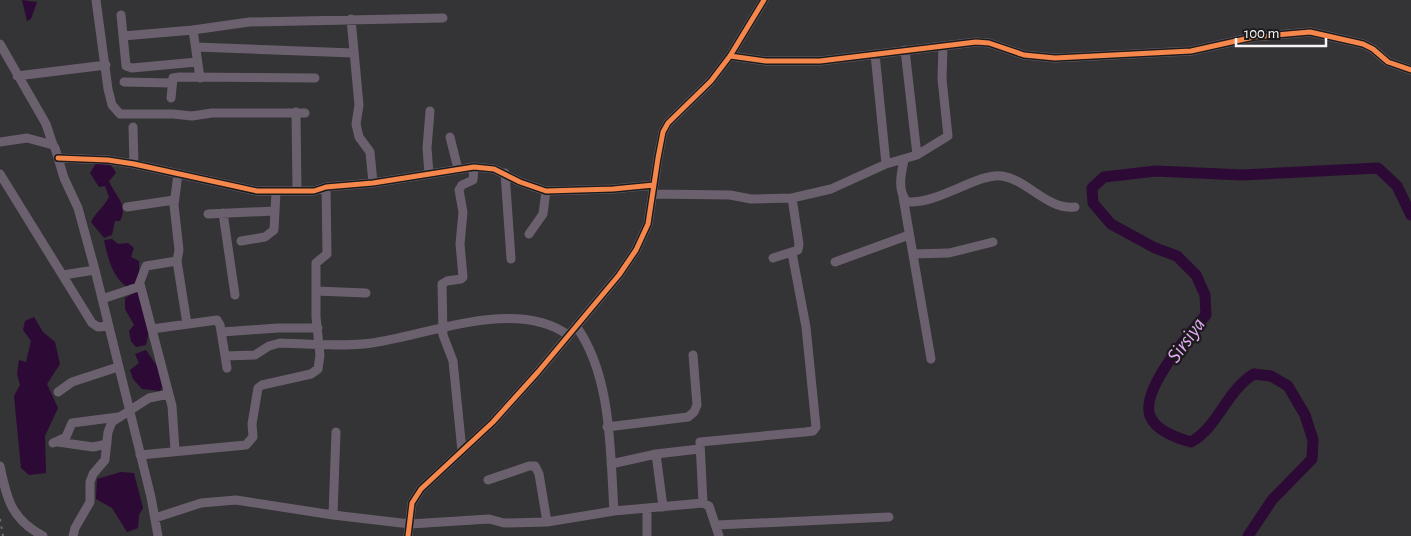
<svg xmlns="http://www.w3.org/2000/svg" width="1411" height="536" viewBox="0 0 1411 536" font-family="'Alegreya Sans',sans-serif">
<rect width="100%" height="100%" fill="#343335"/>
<path fill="#2d0936" d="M22 0 37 2 31 19 27 21Z
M97 162C106 162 112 164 116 173L109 181C114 194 129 205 120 221H115L112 235 104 238 91 222C96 212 104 207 109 197L105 186 99 187 90 173Z
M112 239 118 244 128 243 134 248 131 257 139 261C139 273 140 282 129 288 112 278 108 258 104 240Z
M136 292 146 297 150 326 146 345 136 347 131 341 129 331 134 325 125 309V298Z
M34 317 43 332 55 342 60 364 47 384 58 408 45 436 46 473 29 475 21 468 14 396 20 385 17 374 19 360 26 362 31 341 23 330 25 321Z
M146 350 159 369 164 385 160 391 142 389 133 379 130 370 139 363 135 354Z
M121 472 134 473 143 508 139 515 138 528 127 532 112 508 96 499 97 479Z"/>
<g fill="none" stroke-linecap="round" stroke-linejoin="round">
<path stroke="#2d0936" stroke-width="11" d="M1248 536 1272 500 1312 459 1313 440 1305 415 1288 386 1271 376 1254 374C1226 391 1219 426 1191 442 1177 438 1156 431 1150 416 1140 390 1190 333 1206 315L1205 295 1196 275 1177 256 1155 248 1111 224 1093 203 1092 188 1104 177 1156 171 1242 175 1378 168 1397 186 1411 215"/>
<path stroke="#6b616e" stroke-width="9" d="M96 0 108 89 112 105 120 114H173L192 116 212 113H305
M121 15 126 66 132 68 197 62
M351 19 359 105 356 124 359 137 370 152 373 183
M193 30 200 78
M123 36 193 30 249 22 443 18
M0 44 46 124 53 145
M196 47 353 53
M875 54 886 164
M730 56 766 61H820L976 42 989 43 1024 55 1055 58 1191 51 1254 37 1310 32 1363 44 1373 49 1388 62 1411 70
M17 76 106 65
M124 82 171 83
M171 98 173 78 179 77 315 78
M296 112 297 191
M133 127 134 164
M450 137 458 169
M0 142 27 138 53 145 55 148 64 178 78 208 95 270 151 497 158 536
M917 155 948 136 942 79 943 46
M58 158 108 160 134 164 257 191H314L326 187 373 183 474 167 494 169 520 182 546 191 613 189 654 185
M904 160C901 174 897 190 907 202 940 204 979 172 1002 176 1028 180 1047 210 1075 207
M505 173 511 259
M0 174 92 323 98 327 108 326
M429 174 427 148 430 111
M654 194 730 195 751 199 792 198 831 189 886 164 917 155 905 50
M903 197 931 359
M127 207 174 200
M223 213 235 295
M208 214 275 211
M529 234 543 214 546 191
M241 241 265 237 274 230 276 192
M913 254 949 253 993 242
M773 258 798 250 799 244 792 198
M177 261 187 324
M835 262 909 235
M63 275 95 270
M140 284 172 406 175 450
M316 291 366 293
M102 299 138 287 146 266 177 261 179 250 174 205 178 174
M576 326C612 376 610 451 614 511
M152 329 217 320 220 325 227 368
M222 332 278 328H318
M225 356 255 355 269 346 280 343C310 344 342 347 372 343 429 335 516 297 568 335
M58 392 72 382 118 367
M607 427 688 417 694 412 697 405 693 355
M58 442 93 447 107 444
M53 443 66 437 72 423 118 417
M462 451 453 361 443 335 442 284 447 281 461 279 463 277 460 244 463 212 459 190 462 185 473 180 474 167
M656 454 663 507
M140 455 246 445 253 437 252 424 258 388 262 385 311 374 318 369 320 355 316 317V263L327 254 326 187
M611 464 656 454 699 449
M0 466C7 499 11 519 43 536
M488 480 529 466H535L539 474 547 522
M703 503 700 442 805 432 813 431 816 427 806 327 792 253
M647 509V536
M333 515 336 432
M155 518 201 503 236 500 333 515 410 524 489 519 504 523 547 522 614 511 703 503 709 506 719 536
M717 525 889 517
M73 536 75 528 90 502V482L93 474 105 460 108 432 112 422 149 398 169 394
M408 536 412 503 421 489 493 422 538 372 619 275 636 250 648 224 658 158 663 132 668 123 711 81 730 56 764 0"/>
<path stroke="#726c74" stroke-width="2" stroke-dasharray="2.5 5" stroke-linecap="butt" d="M0 519 3 536"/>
<defs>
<path id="cycleway" d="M730 56 766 61H820L976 42 989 43 1024 55 1055 58 1191 51 1254 37 1310 32 1363 44 1373 49 1388 62 1411 70
M58 158 108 160 134 164 257 191H314L326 187 373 183 474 167 494 169 520 182 546 191 613 189 654 185
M408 536 412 503 421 489 493 422 538 372 619 275 636 250 648 224 658 158 663 132 668 123 711 81 730 56 764 0"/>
</defs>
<use href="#cycleway" stroke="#1c1b1c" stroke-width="8"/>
<use href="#cycleway" stroke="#f5874c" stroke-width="5"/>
</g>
<g text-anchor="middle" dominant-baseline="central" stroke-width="4.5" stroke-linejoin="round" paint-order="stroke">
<g font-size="21" font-style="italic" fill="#e4abf4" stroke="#1c1b1c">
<text transform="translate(1186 340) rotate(-54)">Sirsiya</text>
</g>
</g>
<path d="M1236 38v8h90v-8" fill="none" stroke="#f6f4f6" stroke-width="2.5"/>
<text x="1244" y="38" font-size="15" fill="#f6f4f6" stroke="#1c1b1c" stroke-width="4" paint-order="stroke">100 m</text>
</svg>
